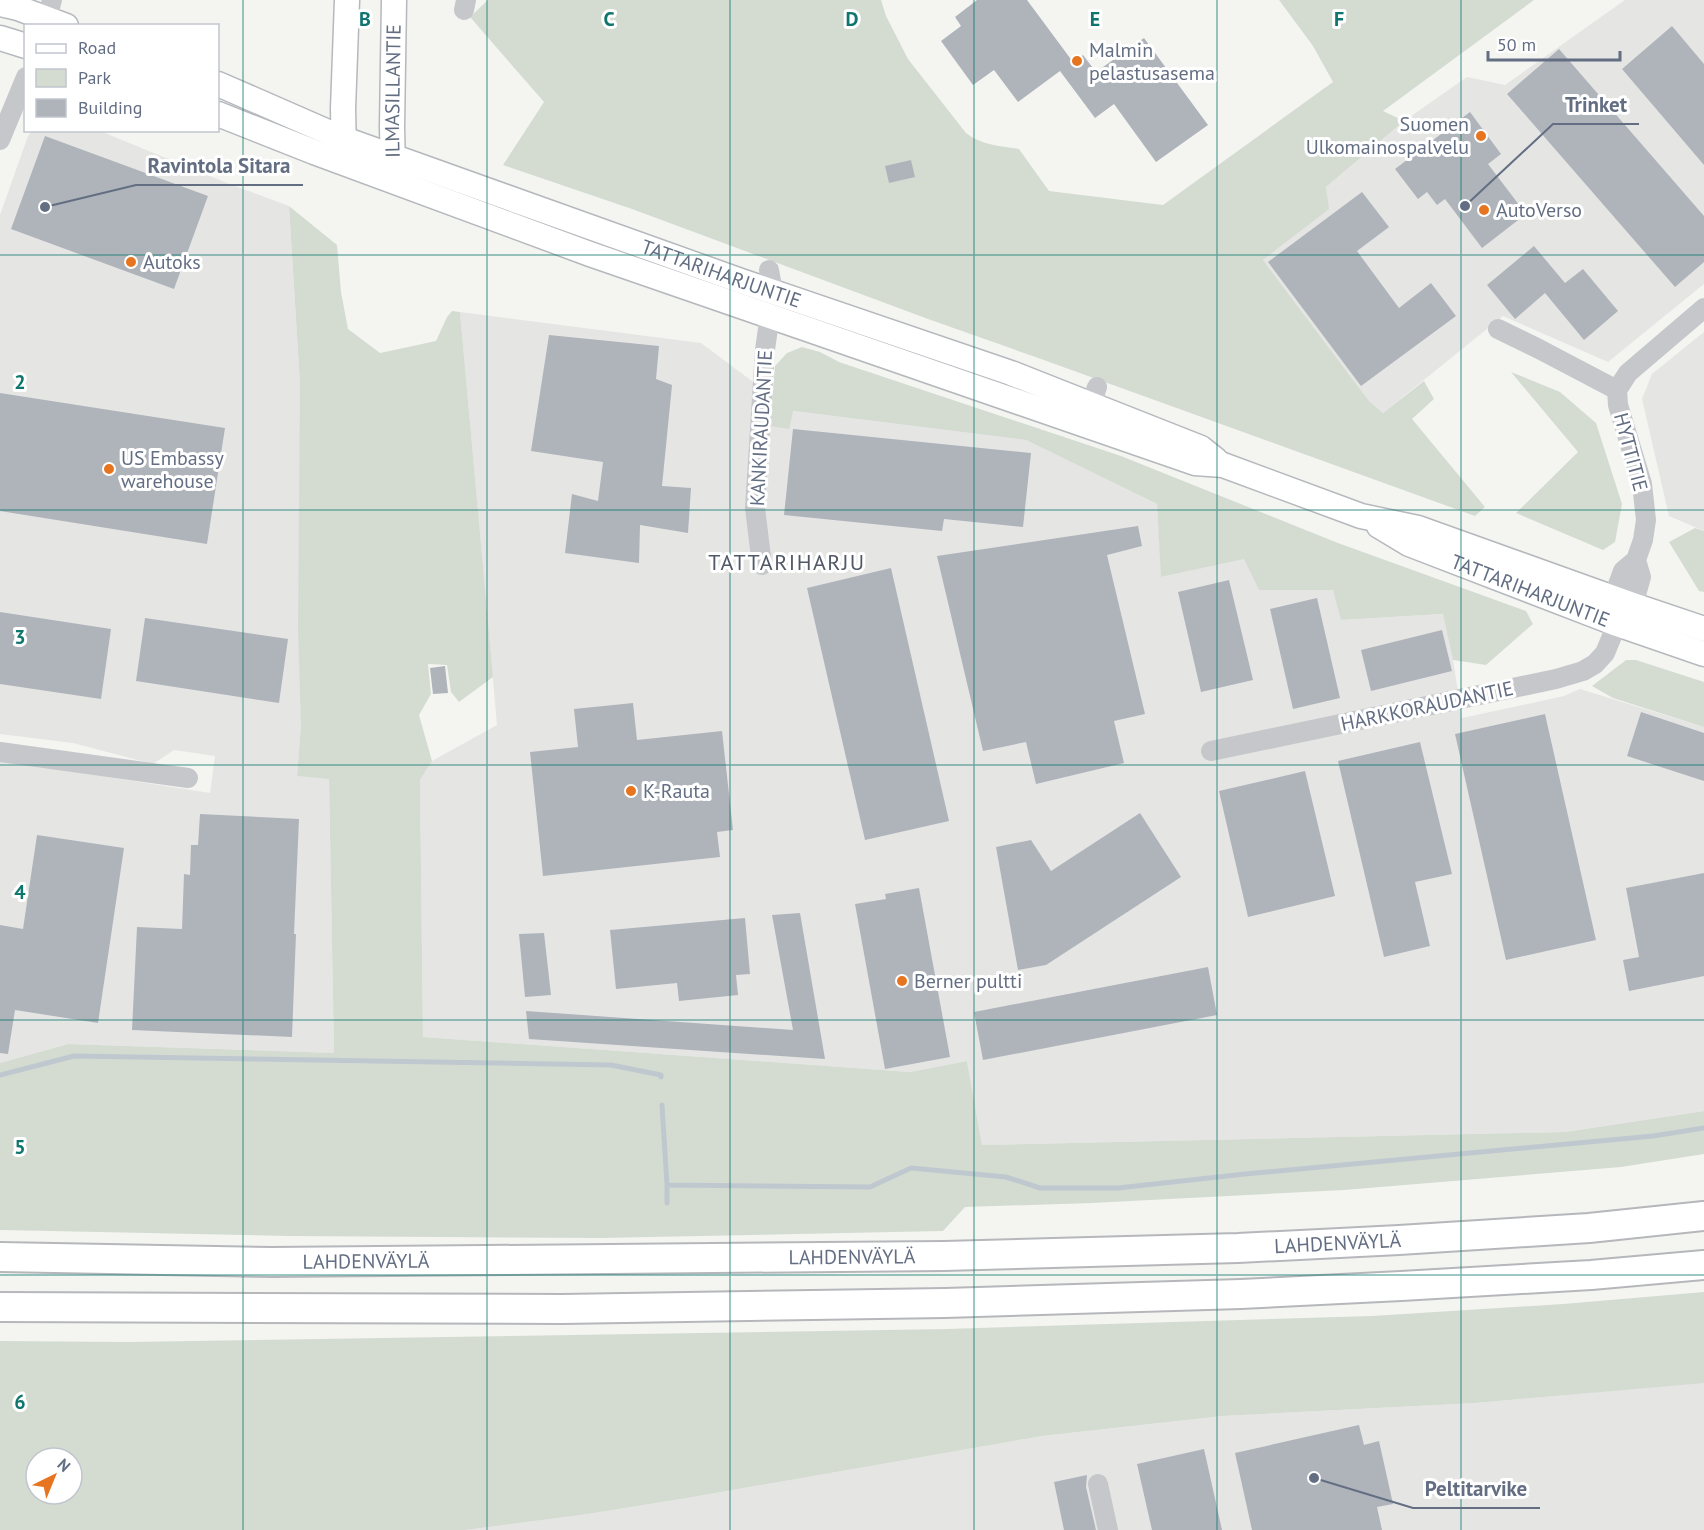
<svg xmlns="http://www.w3.org/2000/svg" width="1704" height="1530" viewBox="0 0 1704 1530" font-family="'PT Sans',sans-serif">
<rect width="100%" height="100%" fill="#f4f5f1"/>
<path fill="#e5e5e4" d="M1625 0H1704V284L1608 362 1503 316 1383 413 1369 401 1263 260 1328 209 1326 187 1404 121 1467 77 1505 85Z
M32 131H100L227 183 289 206 300 384 301 725 297 776 329 778 334 1053 68 1044 0 1063V760L210 793 215 756 174 750 153 764 73 743 0 734V215L28 136Z
M460 312 701 343 792 411 1026 440 1157 504 1162 577 1245 558 1259 590 1333 589 1342 620 1444 614 1453 660 1462 718 1564 696 1580 689 1704 727V1111L1565 1132 982 1145 967 1061 910 1072 423 1037 420 780 432 761 497 725Z
M1704 332V531L1669 516 1642 399 1652 374Z
M1704 1381V1530H465L588 1514 687 1498 1042 1436 1223 1416 1476 1403 1566 1395Z"/>
<path fill="#d4dcd2" fill-rule="evenodd" d="M488 0H881L886 16 908 59 966 133C981 145 1000 146 1019 149L1049 191 1163 205 1333 82 1313 46 1279 0H1534L1383 111 1404 121 1326 187 1329 209 1263 260 1369 401 1383 413 1424 381 1434 399 1412 419 1485 507 1475 516 1041 359 928 319 632 209 503 165 544 102 470 17Z
M289 206 337 245 341 292 348 329 380 353 436 341 447 317 452 311 460 312 493 677 459 702 451 692 447 665 428 664 431 694 419 715 432 761 420 780 423 1037 910 1072 967 1061 982 1145 1565 1132 1704 1111V1154L1621 1167 1344 1190 1092 1203 965 1207 943 1231 601 1238 288 1236 0 1230V1063L68 1044 334 1053 329 779 297 776 301 725 298 630 300 384Z
M802 347 820 352 839 362 1121 456 1338 543 1526 611 1533 624 1486 665 1453 660 1443 614 1341 620 1333 590H1259L1244 559 1161 577 1157 504 1026 440 793 411 789 429 770 426 775 366 787 353Z
M1511 372 1560 392 1596 423 1622 504 1615 542 1603 550 1516 513 1578 452Z
M1695 528 1704 531V592L1699 591 1669 542Z
M1626 660H1636L1704 682V727L1613 698 1592 686Z
M1704 1292V1383L1476 1403 1223 1416 1042 1436 687 1498 588 1514 465 1530H0V1341L129 1342 946 1329 1372 1316 1563 1304ZM36 1458H72V1494H36Z"/>
<g fill="none" stroke-linecap="round" stroke-linejoin="round">
<path stroke="#c0c8cf" stroke-width="5" d="M0 1075 74 1056 611 1065 661 1075V1077
M662 1105 667 1185 870 1187 911 1168 1006 1177 1040 1188H1118L1245 1174 1653 1136 1704 1128
M667 1185V1203"/>
</g>
<path fill="#afb4bb" d="M977 0H1027L1073 62 1083 55 1096 72 1144 38 1208 125 1156 162 1114 104 1095 118 1060 71 1018 102 994 70 973 85 941 41 961 26 955 17Z
M1672 26 1704 64V165L1622 69Z
M1559 49 1704 216V262L1675 287 1507 94Z
M1470 112 1501 154 1488 164 1526 214 1482 248 1445 199 1437 205 1427 192 1418 199 1395 169Z
M45 136 208 196 174 289 11 229Z
M911 160 915 177 889 183 885 166Z
M1362 192 1389 227 1357 251 1399 308 1431 283 1456 316 1361 386 1268 262Z
M1534 246 1565 283 1583 269 1618 311 1584 340 1545 293 1515 319 1487 285Z
M549 335 659 346 656 379 672 385 662 486 691 488 688 533 640 525 639 563 565 553 572 494 598 501 603 462 531 451Z
M0 393 225 428 207 544 0 511Z
M793 429 1031 453 1023 527 944 519 942 531 784 515Z
M1138 526 1142 546 1107 555 1145 714 1114 721 1124 763 1036 784 1026 742 983 751 937 556Z
M891 568 949 821 865 840 807 588Z
M1229 580 1253 680 1201 692 1178 592Z
M1317 598 1340 698 1293 709 1270 609Z
M0 612 111 629 101 699 0 684Z
M145 618 288 639 279 703 136 681Z
M1442 630 1452 671 1371 691 1361 650Z
M445 666 448 693 433 694 430 668Z
M633 703 637 740 722 731 733 830 717 832 720 857 543 876 530 752 578 747 574 709Z
M1641 712 1704 733V781L1627 756Z
M1545 714 1596 940 1506 960 1455 734Z
M1420 742 1452 874 1415 882 1430 946 1384 957 1338 761Z
M1305 771 1335 896 1248 917 1219 791Z
M1140 813 1181 877 1046 965 1018 970 996 847 1031 840 1051 871Z
M200 814 299 819 294 934H296L292 1037 132 1030 137 927 182 929 184 874 190 875 191 845H198Z
M37 835 124 848 98 1023 15 1010 8 1054 0 1053V925L23 929Z
M1704 873V976L1629 991 1623 960 1639 957 1626 888Z
M919 888 950 1057 885 1069 855 904 886 899 885 894Z
M800 913 825 1059 529 1039 526 1011 793 1030 772 915Z
M745 918 750 974 736 975 738 995 679 1001 677 983 616 989 610 930Z
M544 933 551 995 525 997 519 934Z
M1208 967 1217 1015 983 1060 974 1012Z
M1359 1425 1364 1445 1379 1441 1393 1504 1377 1507 1382 1530H1252L1235 1453Z
M1204 1449 1222 1530H1152L1137 1464Z
M1087 1475 1086 1487 1096 1530H1064L1054 1482Z"/>
<g fill="none" stroke-linecap="round" stroke-linejoin="round">
<defs>
<g id="major">
<path d="M0 4 18 8 66 26"/>
<path d="M0 38 26 46"/>
<path id="s1" d="M218 84 344 139 741 281 1011 373 1201 448 1216 460"/>
<path d="M218 114 314 152 590 254 1195 463 1223 465 1361 516 1418 528 1633 605 1704 629"/>
<path d="M344 154 343 109 347 0"/>
<path id="s2" d="M393 169 392 127 394 0"/>
<path id="s3" d="M1379 526 1409 544 1617 624 1704 654"/>
</g>
<g id="highway">
<path id="s4" d="M0 1257 272 1262 944 1256 1238 1248 1399 1240 1589 1228 1704 1216"/>
<path d="M0 1307 562 1309 945 1303 1241 1294 1401 1286 1591 1275 1704 1265"/>
</g>
</defs>
<use href="#major" stroke="#b5b8bd" stroke-width="27"/>
<use href="#highway" stroke="#b5b7bb" stroke-width="32"/>
<path stroke="#c5c7cb" stroke-width="20" d="M464 10 466 0
M45 26 52 0
M0 140 26 77
M1498 329 1539 349 1617 390
M1087 416 1097 387
M762 565 755 508 765 350 773 292 769 270
M1615 613 1613 598 1623 571 1636 560 1643 540 1646 520 1642 484 1618 405 1617 390 1628 373 1704 308
M1211 751 1556 679 1583 671 1595 664 1605 653 1617 624 1633 605 1641 577 1636 560
M0 752 188 778
M1098 1484 1108 1530"/>
<use href="#major" stroke="#fff" stroke-width="24"/>
<use href="#highway" stroke="#fff" stroke-width="28"/>
</g>
<path fill="none" stroke="#0f766e" stroke-width="1.5" stroke-opacity="0.55" d="M243 0V1530M487 0V1530M730 0V1530M974 0V1530M1217 0V1530M1461 0V1530M0 255H1704M0 510H1704M0 765H1704M0 1020H1704M0 1275H1704"/>
<g fill="#e7741f" stroke="#fff" stroke-width="2">
<circle cx="1077" cy="61" r="6"/>
<circle cx="1481" cy="136" r="6"/>
<circle cx="1484" cy="210" r="6"/>
<circle cx="131" cy="262" r="6"/>
<circle cx="109" cy="469" r="6"/>
<circle cx="631" cy="791" r="6"/>
<circle cx="902" cy="981" r="6"/>
</g>
<g text-anchor="middle" dominant-baseline="central" stroke-width="6" stroke-linejoin="round" paint-order="stroke">
<g font-size="20" fill="#636e83" stroke="#fff" text-anchor="start">
<text x="1089" y="50">Malmin<tspan x="1089" dy="23">pelastusasema</tspan></text>
<text x="1469" y="124" text-anchor="end">Suomen<tspan x="1469" dy="23">Ulkomainospalvelu</tspan></text>
<text x="1496" y="210">AutoVerso</text>
<text x="143" y="262">Autoks</text>
<text x="121" y="458">US Embassy<tspan x="121" dy="23">warehouse</tspan></text>
<text x="643" y="791">K-Rauta</text>
<text x="914" y="981">Berner pultti</text>
</g>
<g font-size="20" fill="#636e83" stroke="#fff">
<text stroke="none"><textPath href="#s2" startOffset="78">ILMASILLANTIE</textPath></text>
<text stroke="none"><textPath href="#s1" startOffset="538">TATTARIHARJUNTIE</textPath></text>
<text transform="translate(761 428) rotate(-87)">KANKIRAUDANTIE</text>
<text transform="translate(1631 452) rotate(75)">HYTTITIE</text>
<text stroke="none"><textPath href="#s3" startOffset="165">TATTARIHARJUNTIE</textPath></text>
<text transform="translate(1427 706) rotate(-12)">HARKKORAUDANTIE</text>
<text stroke="none"><textPath href="#s4" startOffset="1338">LAHDENVÄYLÄ</textPath></text>
<text stroke="none"><textPath href="#s4" startOffset="852">LAHDENVÄYLÄ</textPath></text>
<text stroke="none"><textPath href="#s4" startOffset="366">LAHDENVÄYLÄ</textPath></text>
</g>
<g font-size="22" letter-spacing="1.5" fill="#515968" stroke="#fff">
<text x="787" y="562">TATTARIHARJU</text>
</g>
</g>
<g font-size="20" text-anchor="middle" font-weight="bold" fill="#0f766e" stroke="#fff" stroke-width="6" stroke-linejoin="round" paint-order="stroke">
<text x="365" y="26">B</text>
<text x="609" y="26">C</text>
<text x="852" y="26">D</text>
<text x="1095" y="26">E</text>
<text x="1339" y="26">F</text>
<text x="20" y="389">2</text>
<text x="20" y="644">3</text>
<text x="20" y="899">4</text>
<text x="20" y="1154">5</text>
<text x="20" y="1409">6</text>
</g>
<path fill="none" stroke="#636e83" stroke-width="2" d="M1465 206L1553 124H1639M45 207L136 185H303M1314 1478L1413 1508H1540"/>
<g fill="#636e83" stroke="#fff" stroke-width="2">
<circle cx="1465" cy="206" r="6"/>
<circle cx="45" cy="207" r="6"/>
<circle cx="1314" cy="1478" r="6"/>
</g>
<g font-size="21" text-anchor="middle" font-weight="bold" fill="#636e83" stroke="#fff" stroke-width="6" stroke-linejoin="round" paint-order="stroke">
<text x="1596" y="112">Trinket</text>
<text x="219" y="173">Ravintola Sitara</text>
<text x="1476" y="1496">Peltitarvike</text>
</g>
<rect x="24" y="24" width="195" height="108" fill="#ffffff" stroke="#c1c5cd" stroke-width="1.5"/>
<rect x="36" y="44" width="30" height="9" fill="#ffffff" stroke="#c1c5cd" stroke-width="1.5"/>
<text x="78" y="54" font-size="18" fill="#636e83">Road</text>
<rect x="36" y="69" width="30" height="18" fill="#d4dcd2" stroke="#c1c5cd" stroke-width="1.5"/>
<text x="78" y="84" font-size="18" fill="#636e83">Park</text>
<rect x="36" y="99" width="30" height="18" fill="#afb4bb" stroke="#c1c5cd" stroke-width="1.5"/>
<text x="78" y="114" font-size="18" fill="#636e83">Building</text>
<g transform="translate(54 1476) rotate(43)"><circle r="28" fill="#ffffff" stroke="#c1c5cd" stroke-width="1.5"/>
<path d="M0-4.5L10 22L0 15L-10 22Z" fill="#e7741f"/>
<text y="-9" font-size="16" font-weight="bold" text-anchor="middle" fill="#636e83">N</text>
</g>
<path d="M1488 51v9h132v-9" fill="none" stroke="#636e83" stroke-width="3"/>
<text x="1497" y="51" font-size="18" fill="#636e83" stroke="#ffffff" stroke-width="4.5" paint-order="stroke">50 m</text>
</svg>
